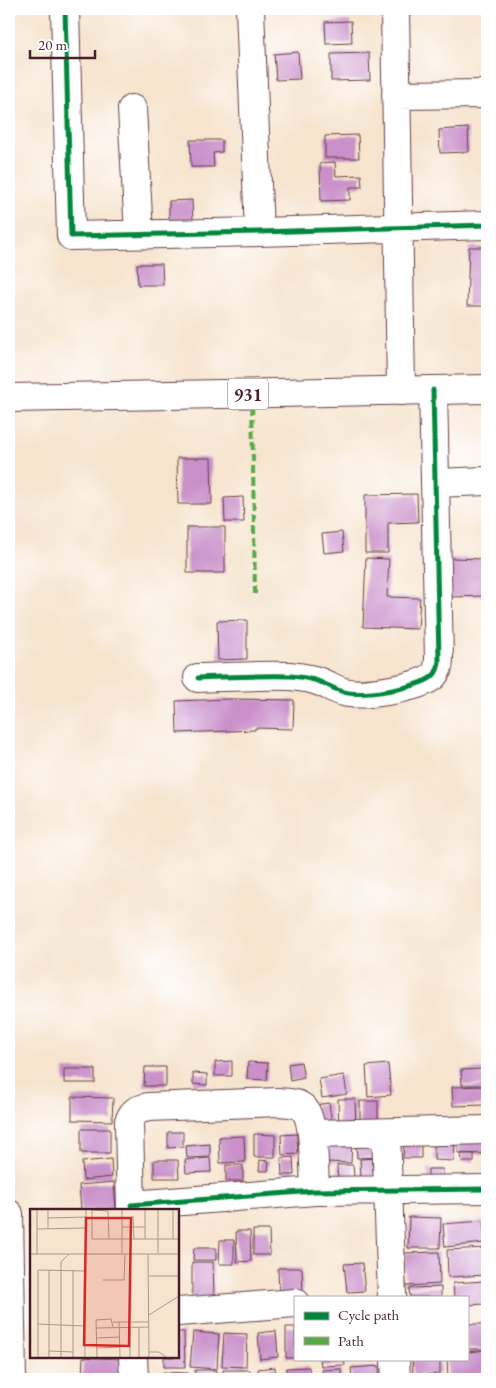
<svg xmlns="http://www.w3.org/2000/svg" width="496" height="1388" viewBox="0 0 496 1388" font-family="'EB Garamond',serif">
<rect width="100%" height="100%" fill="#fff"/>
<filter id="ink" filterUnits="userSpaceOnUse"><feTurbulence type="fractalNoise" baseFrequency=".02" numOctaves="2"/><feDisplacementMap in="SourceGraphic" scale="10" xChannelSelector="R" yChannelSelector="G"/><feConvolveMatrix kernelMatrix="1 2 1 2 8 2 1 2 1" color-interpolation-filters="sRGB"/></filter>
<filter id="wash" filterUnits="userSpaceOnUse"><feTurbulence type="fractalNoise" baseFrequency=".0096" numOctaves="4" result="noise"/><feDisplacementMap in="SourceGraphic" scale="20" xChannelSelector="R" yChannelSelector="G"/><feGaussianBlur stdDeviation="1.12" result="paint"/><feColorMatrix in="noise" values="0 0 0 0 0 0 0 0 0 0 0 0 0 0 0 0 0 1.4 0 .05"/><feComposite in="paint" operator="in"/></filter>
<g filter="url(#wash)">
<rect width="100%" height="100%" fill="#f6e4ce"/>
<g id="blocks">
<path fill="#c990ca" d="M351 21 352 43 326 44 325 22Z
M298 52 300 79 276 80 274 54Z
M369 53 370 80 331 81V54Z
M468 128 469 152 440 153 439 130Z
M358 135 359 158H325V136Z
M190 140H222V152L213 153 214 167H191Z
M335 162 336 176 361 175 362 187H350V200L321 201 320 163Z
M192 200 193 221 169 222V201Z
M469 247H487V306H467Z
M137 264H162L163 285H138Z
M177 458H211L212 504H178Z
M417 494 418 522 388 523V553H365V495Z
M243 497 244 522H225L224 498Z
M187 527H225V573H187Z
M342 532 344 551 324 553 322 534Z
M366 558 389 559 387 597 420 598 418 629 363 627Z
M450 558 487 559V596L450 597Z
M247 620V659L218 660 217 621Z
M229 699 294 700 293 729 255 728V730L177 733 176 701Z
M232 1061V1076H215V1062Z
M248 1062 268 1063 267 1080 247 1079Z
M301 1062 304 1078 290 1081 288 1064Z
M388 1064 391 1095 368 1097 366 1066Z
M145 1067H166V1086H144Z
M64 1069H95V1083H64Z
M483 1069V1085H462L461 1070Z
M193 1073 207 1074V1085L193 1084Z
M344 1075 347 1094 322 1098 319 1079Z
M485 1086V1105L453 1106 452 1087Z
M72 1097 113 1098 112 1121 72 1120Z
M338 1099H355L356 1130H339Z
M360 1101H378V1127L360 1128Z
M329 1103 332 1123 318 1125 315 1105Z
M81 1129H110V1153H81Z
M168 1132H183V1147L168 1148Z
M254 1134 275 1135V1157H254Z
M297 1134 298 1154 282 1155 281 1135Z
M244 1136 245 1162 220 1163 219 1137Z
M326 1140 352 1141 351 1163 325 1162Z
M434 1140 455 1141 454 1161 434 1160Z
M378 1142 379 1157 357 1158 356 1143Z
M458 1142H486L485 1154 458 1153Z
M404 1143H421V1158H403Z
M210 1144V1157L187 1158 186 1146Z
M461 1154H474V1162H462Z
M293 1157 294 1175H282L281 1158Z
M210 1158 211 1172 186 1173 185 1160Z
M378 1158 379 1176 361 1177 360 1159Z
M111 1159 112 1177 83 1180 82 1162Z
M154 1160H178L179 1178H154Z
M260 1160 269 1161 268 1171H259Z
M226 1165H243V1181H226Z
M337 1165H353L355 1187 338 1188Z
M428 1169H443V1188H428Z
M114 1182 116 1209 81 1210 79 1185Z
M409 1217 441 1218 440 1248H408Z
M483 1221 485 1243 445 1247 443 1224Z
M253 1230H269L270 1255H253Z
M236 1231H250L251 1261 237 1262Z
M220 1240H234V1264H219Z
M194 1248H216V1260H193Z
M486 1248 487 1275 448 1277 447 1250Z
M439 1252 440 1284 406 1286 404 1253Z
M192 1262H213L214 1298H192Z
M362 1263 365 1291 347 1292 344 1264Z
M278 1268H302L303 1295 279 1296Z
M484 1281 486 1304 467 1305V1297H454L453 1283Z
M441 1287V1297H410L409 1288Z
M467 1324H487V1349H467Z
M286 1327H295V1358H286Z
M276 1331 278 1357 260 1359 258 1333Z
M178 1332H184L185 1367H164V1357H178Z
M193 1332 219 1334 217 1369 190 1367Z
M224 1333 247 1334 246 1367 222 1366Z
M487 1350V1376L448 1379 447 1359H467V1352Z
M83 1357 120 1359 119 1379 82 1377Z
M320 1359H344L345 1365 321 1366Z
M412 1359H440V1374L413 1375Z
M379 1366 380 1379H352L351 1368Z
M275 1367 276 1379H259L258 1369Z
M309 1367 310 1379H287L286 1368Z
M341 1369 342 1379H323L322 1370Z
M195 1370H216V1379H195Z
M223 1370H250V1379H223Z
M163 1372 188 1373V1379H163Z"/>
</g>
</g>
<g filter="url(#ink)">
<use href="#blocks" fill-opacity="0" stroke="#643d43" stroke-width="1"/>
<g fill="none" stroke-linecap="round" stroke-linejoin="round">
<defs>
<path id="minor" d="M65 9 71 236 259 232 487 225
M250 9 259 232
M395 9 401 391
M396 95 487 94
M132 109 139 234
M435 483 487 481
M198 678C229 677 260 675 290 676 300 677 311 678 320 682 328 685 336 690 344 692 362 697 419 688 433 676 438 671 439 666 439 659L433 390
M386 1133 392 1297
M312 1134 487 1130
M131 1205 315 1191 487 1189
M131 1210 129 1121C134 1110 137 1110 148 1107L278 1102C287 1103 298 1102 304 1109 315 1121 314 1174 315 1191
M9 1214 12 1379
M178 1312 295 1303
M133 1357 134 1379
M395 1359 396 1379"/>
<path id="highway" d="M9 398 487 389"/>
</defs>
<use href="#minor" stroke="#643d43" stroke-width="30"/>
<use href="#highway" stroke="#643d43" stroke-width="30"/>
<use href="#minor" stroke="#fff" stroke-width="28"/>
<use href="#highway" stroke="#fff" stroke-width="28"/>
<path stroke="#57aa44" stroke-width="4" stroke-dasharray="8 4" stroke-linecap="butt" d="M252 394 255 594"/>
<defs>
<path id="cycleway" d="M65 9 71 236 259 232 487 225
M198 678C229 677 260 675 290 676 300 677 311 678 320 682 328 685 336 690 344 692 362 697 419 688 433 676 438 671 439 666 439 659L433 390
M131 1205 315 1191 487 1189"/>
</defs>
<use href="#cycleway" stroke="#fff" stroke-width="8"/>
<use href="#cycleway" stroke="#00873e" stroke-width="5"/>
</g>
</g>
<g text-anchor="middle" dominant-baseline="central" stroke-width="5" stroke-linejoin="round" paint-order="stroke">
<rect fill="#fff" stroke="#80626b" stroke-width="1" x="228" y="378.5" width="40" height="31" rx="4"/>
<g font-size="18" font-weight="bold" fill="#4a1f2b">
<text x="248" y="394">931</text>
</g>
</g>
<g transform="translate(30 1209)">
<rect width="149" height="149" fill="#f6e4ce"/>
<path fill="none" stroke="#b1958d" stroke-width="1" d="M7 0V45M18 0V20M62 0V30H149M92 0V45M128 0V44M143 0V30M62 1 78 2 79 30M103 7 104 30M18 9 56 8M92 18H115M7 20 56 19V0M115 30V0M0 45H149M118 45 119 148M19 61V148M43 61V148M119 67H149M73 71H94L95 45M119 106 149 87M83 113H119M89 113 90 148M7 115 55 117M100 118V148M109 118V148M66 119 119 118M66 129 90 128M66 139 90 138M19 142 43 143M119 143H129L136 148M8 148V61L55 62V148M31 148V53L39 45M67 148 66 111 81 110 83 118"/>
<path fill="#d62828" fill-opacity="0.15" stroke="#d62828" stroke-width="2.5" d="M56 9H101L99 137 54 136Z"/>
<rect width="149" height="149" fill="none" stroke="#4a1f2b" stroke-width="2.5"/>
</g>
<rect width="496" height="1388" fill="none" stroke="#fff" stroke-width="30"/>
<rect x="294" y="1296" width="175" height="65" fill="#ffffff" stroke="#b7a5aa"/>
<rect x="304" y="1312" width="25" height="8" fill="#00873e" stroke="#b7a5aa"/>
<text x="338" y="1320" font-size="15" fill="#4a1f2b">Cycle path</text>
<rect x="304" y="1337" width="25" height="8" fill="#57aa44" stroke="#b7a5aa"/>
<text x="338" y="1346" font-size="15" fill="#4a1f2b">Path</text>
<path d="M30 50v8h65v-8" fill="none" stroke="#4a1f2b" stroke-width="2.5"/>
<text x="38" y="50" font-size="15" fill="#4a1f2b" stroke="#ffffff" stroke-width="4" paint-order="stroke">20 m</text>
</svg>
